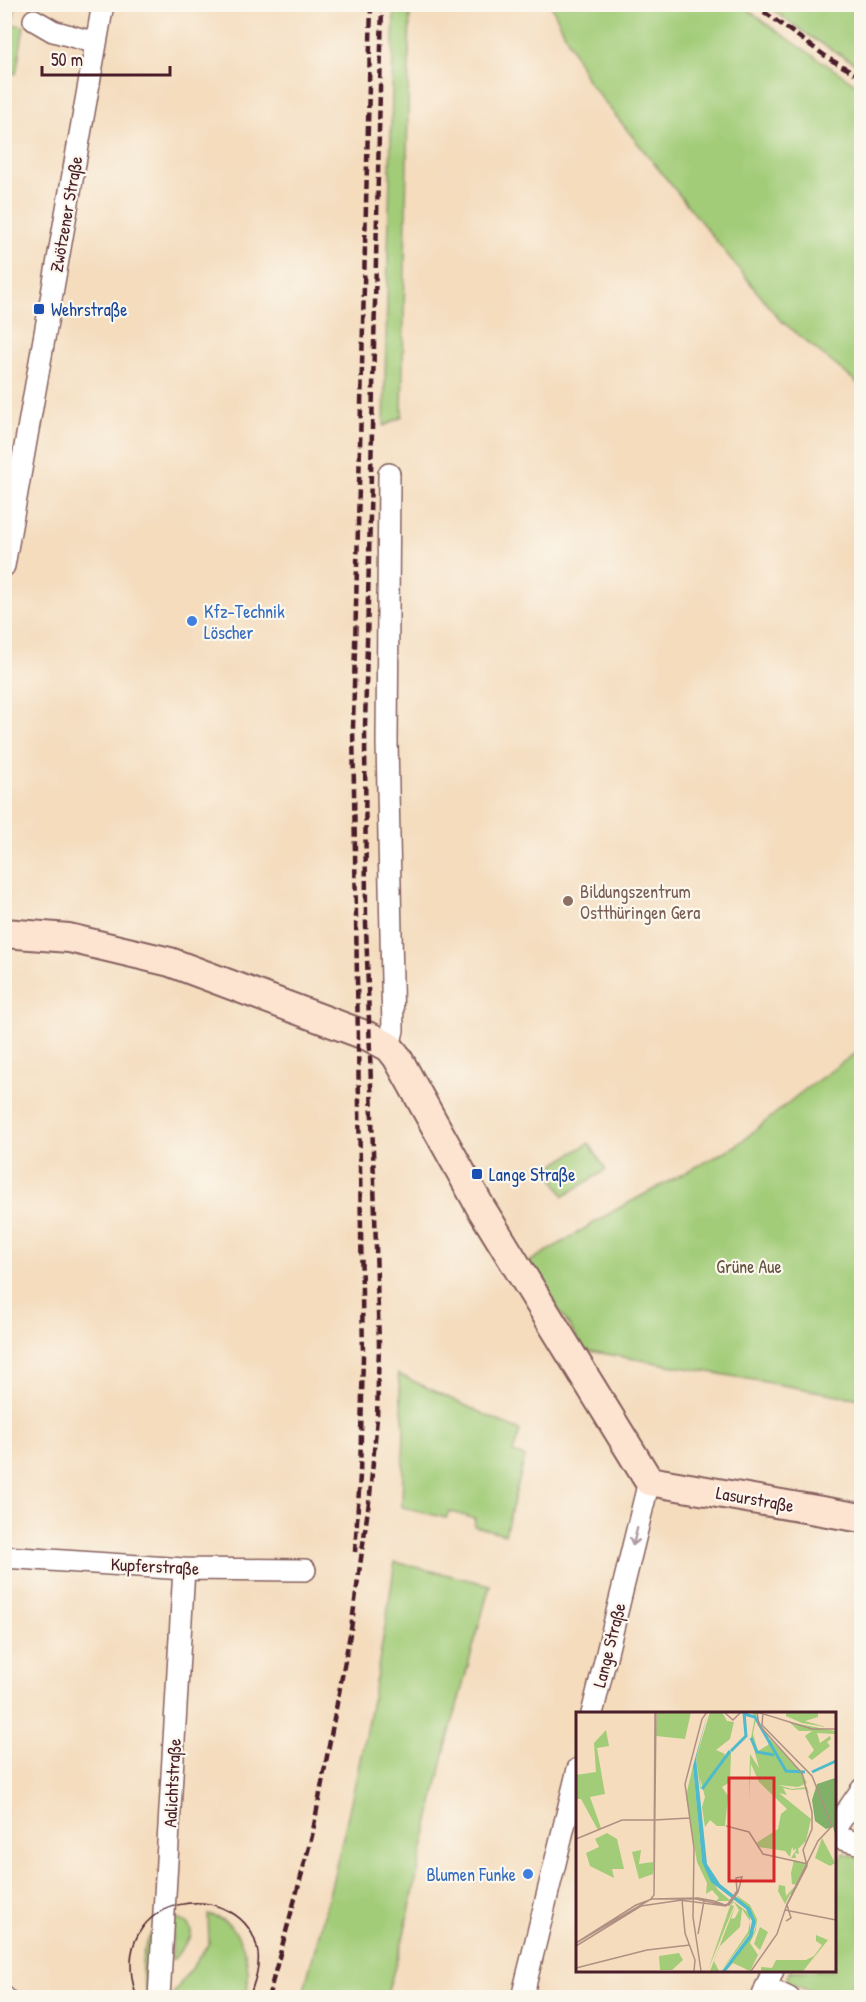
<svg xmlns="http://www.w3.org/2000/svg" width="866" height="2002" viewBox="0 0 866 2002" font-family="'Patrick Hand',sans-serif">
<rect width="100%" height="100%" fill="#fbf7ec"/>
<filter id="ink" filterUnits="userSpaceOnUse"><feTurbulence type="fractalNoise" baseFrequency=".0167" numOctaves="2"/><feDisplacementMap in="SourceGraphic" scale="12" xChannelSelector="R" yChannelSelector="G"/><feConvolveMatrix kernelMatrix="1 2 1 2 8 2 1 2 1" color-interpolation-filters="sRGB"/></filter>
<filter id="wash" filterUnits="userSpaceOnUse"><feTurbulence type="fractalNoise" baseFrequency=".008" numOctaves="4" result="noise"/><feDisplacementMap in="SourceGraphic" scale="24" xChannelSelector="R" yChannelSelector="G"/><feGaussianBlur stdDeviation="1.35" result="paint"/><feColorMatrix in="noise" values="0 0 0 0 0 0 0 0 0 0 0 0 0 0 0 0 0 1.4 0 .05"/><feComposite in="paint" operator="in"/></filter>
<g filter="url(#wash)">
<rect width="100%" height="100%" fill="#f4dcbd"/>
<path fill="#a2cc78" stroke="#767652" stroke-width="1.5" d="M4 5H16L12 24 24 26 16 74 5 71Z
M394 5H410L402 417 384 426Z
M551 5H742L771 27 861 88V386L779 319 587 80Z
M766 5H861V67L811 37Z
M861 1049V1399L584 1350 529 1262 617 1209 737 1145 799 1094Z
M589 1143 606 1170 564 1196 547 1169Z
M398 1374 520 1431 513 1453 525 1457 505 1534 474 1526 475 1519 449 1511 446 1518 402 1507 404 1427Z
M395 1562 490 1585 444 1754 403 1939 386 1997H302C342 1854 374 1709 395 1562Z
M843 1853 861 1858V1997H825L785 1981 790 1971 834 1970 835 1872Z
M208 1915C245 1921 252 1967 246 1997H171L209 1943Z
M174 1920C185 1919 192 1925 191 1936L174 1959H171Z
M152 1932H155L149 1997C139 1971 139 1956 152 1932Z"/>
</g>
<g filter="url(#ink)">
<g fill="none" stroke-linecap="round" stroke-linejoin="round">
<defs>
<path id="street" d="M34 20 53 31 96 43
M4 566 103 4
M389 1047 393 1030 387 742 389 474
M4 1557 184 1569 305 1570
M592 1714 649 1481
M834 1830 862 1789
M834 1837 862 1844
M766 1987 789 1998
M4 1997 5 1998
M159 1998 184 1569
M522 1998 578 1769
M762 1998 773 1970"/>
<path id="secondary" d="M4 933 69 938 170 962 370 1037 389 1047 397 1057 481 1208 649 1481 862 1518"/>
</defs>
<use href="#street" stroke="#86615e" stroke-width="24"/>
<use href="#secondary" stroke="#86615e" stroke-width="32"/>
<use href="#street" stroke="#fff" stroke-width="21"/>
<use href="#secondary" stroke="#fde4d1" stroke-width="28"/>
<path stroke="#4a1f2b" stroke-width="1.5" d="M137 1998C100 1888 247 1874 258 1953 260 1968 254 1983 249 1998"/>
<path stroke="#4a1f2b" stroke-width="4.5" stroke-dasharray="9 4.5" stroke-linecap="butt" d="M753 4 831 60 862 77
M355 1552 360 1475 363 1356 353 727 371 4
M268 1998 312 1836 351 1629 370 1495 377 1418 379 1344 366 924 365 728 382 4"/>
</g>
<defs><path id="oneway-shaft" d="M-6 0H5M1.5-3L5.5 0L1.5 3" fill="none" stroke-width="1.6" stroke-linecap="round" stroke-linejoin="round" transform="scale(1.5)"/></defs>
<use stroke="#ae9aa0" href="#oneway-shaft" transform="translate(635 1537) rotate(104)"/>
</g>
<g fill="#1a4fb4" stroke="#fbf7ec" stroke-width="2">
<rect x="33" y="303" width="12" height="12" rx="3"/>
<rect x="471" y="1168" width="12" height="12" rx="3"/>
</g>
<g fill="#3f7fe0" stroke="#fbf7ec" stroke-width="2">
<circle cx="192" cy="621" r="6"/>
<circle cx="528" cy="1874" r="6"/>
</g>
<circle fill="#8d6e63" stroke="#fbf7ec" stroke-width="2" cx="568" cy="901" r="6"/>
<g text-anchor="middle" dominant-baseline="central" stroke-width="4.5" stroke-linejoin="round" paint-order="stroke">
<g font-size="18" fill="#4a1f2b" stroke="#fbf7ec">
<text transform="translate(66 214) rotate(-80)">Zwötzener Straße</text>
<text transform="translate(755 1499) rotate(10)">Lasurstraße</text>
<text transform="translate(155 1566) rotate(3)">Kupferstraße</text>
<text transform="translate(609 1645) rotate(-76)">Lange Straße</text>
<text transform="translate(172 1783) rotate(-87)">Aalichtstraße</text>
</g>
<g font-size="18" fill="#164399" stroke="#fbf7ec" text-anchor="start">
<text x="51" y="309">Wehrstraße</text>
<text x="489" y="1174">Lange Straße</text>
</g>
<g font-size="18" fill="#366cbe" stroke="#fbf7ec" text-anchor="start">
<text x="204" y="611">Kfz-Technik<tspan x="204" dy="21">Löscher</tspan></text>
<text x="516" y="1874" text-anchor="end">Blumen Funke</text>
</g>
<g font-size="18" fill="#785e54" stroke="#fbf7ec" text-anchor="start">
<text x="580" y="891">Bildungszentrum<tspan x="580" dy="21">Ostthüringen Gera</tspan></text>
</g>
<g font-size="18" fill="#645342" stroke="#fbf7ec">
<text x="749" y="1266">Grüne Aue</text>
</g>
</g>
<g transform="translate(576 1712)">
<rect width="260" height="260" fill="#f4dcbd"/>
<path d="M81 0H115L109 27 80 24ZM134 0H146L151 9 158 10 154 27 140 38 149 42 148 46 155 40 154 70 146 75 152 84 149 114H141L134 108 129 115 126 95 129 85 124 66 125 78 124 75 120 46ZM210 0H242V5L229 9 250 15 226 11 210 4ZM176 1H181L177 22 182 39 192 33 194 27 225 59 231 71 222 75 202 73 216 77 231 75 233 82 229 77 216 78 207 76 211 83 203 81 235 107 230 129 222 137 223 142 219 141 220 146H215L218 141 220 139V136L218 139 216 135 214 145 209 139 183 135 180 131 202 117 205 102 211 97 183 70 175 52 173 88 174 42 183 56 175 26 179 5ZM213 10 259 19V22L241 21 244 31 254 24 255 27 251 30 254 34 236 48 232 45 238 38 229 24 236 19H223ZM30 18 33 34 21 36 29 82 14 85 25 116 22 118 5 87H0V63L20 60 18 31ZM117 54 126 150 142 178 155 189H140L143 186 136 178 130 182 131 171 121 150 110 84ZM31 121 41 127 48 157H36L38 166 14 154 10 141 23 135 19 127ZM246 126 259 151 254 154 239 146ZM65 138 63 152 77 150V162L63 167 56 140ZM218 148 230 152 228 158 227 153 228 160 216 182H214L209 192 202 179 203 173 209 174 210 184 220 173 216 172 215 161ZM160 183 174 193 181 207 180 218 174 231 182 243 174 259 157 251 150 259 179 218 180 210ZM157 189 174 202V221L145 259 172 220 174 209 166 197 164 215 144 234 138 249 143 259H134L159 194 155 207 159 206 163 198 158 190 155 193 158 194 132 258 154 194ZM184 215 192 220 184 238 178 232ZM240 223 252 228 227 259H185V255L196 256 200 248H230L238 244 246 233 240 229ZM103 241 107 248 96 258H84L83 244Z" fill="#a2cc78"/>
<path d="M259 66V122L257 115 250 117 239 109 236 88 241 72Z" fill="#81b068"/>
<path d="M132 0 120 46 131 152 144 172 174 196 180 210 176 225 150 259H146L173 223 176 209 170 197 135 170 126 150 117 54Z" fill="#4fbacb"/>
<path fill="none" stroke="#4fbacb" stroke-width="3" d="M168 2 179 5 210 59 229 60M175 26 181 40 198 43M155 39 170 24 168 1M236 60 260 49M126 77 154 39"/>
<path fill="none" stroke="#b09083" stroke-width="1.5" d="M148 0 157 8 165 0M181 0 236 17H260M181 0 183 13 226 61 236 100V117L227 138 231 154 211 193 215 206 210 209M78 108 114 106M150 114 173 120 187 142 232 152M0 127 46 108H78M78 159 79 0M74 188 78 183 80 0M103 188 150 194 160 182M106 188 109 221 119 248 118 259M209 198 260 208M122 222 128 189M0 231 60 193 76 187 122 186 138 189 149 193 152 192 161 179 160 166 166 165 162 180 153 193H148L120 187H75L0 231M0 234 65 194 106 188M0 256 71 238 114 233M125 259 117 205 118 136 109 72 126 7 131 0M175 259 201 222 211 192 242 129 256 114 236 64 186 13 187 0"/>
<path fill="#d62828" fill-opacity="0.15" stroke="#d62828" stroke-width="3" d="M153 66H198V169H153Z"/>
<rect width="260" height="260" fill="none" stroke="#4a1f2b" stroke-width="3"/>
</g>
<rect width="866" height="2002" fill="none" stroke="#fbf7ec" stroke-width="24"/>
<path d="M42 66v9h128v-9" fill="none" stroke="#4a1f2b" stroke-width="3"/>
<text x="51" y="66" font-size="18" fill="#4a1f2b" stroke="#fbf7ec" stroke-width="4.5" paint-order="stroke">50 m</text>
</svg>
